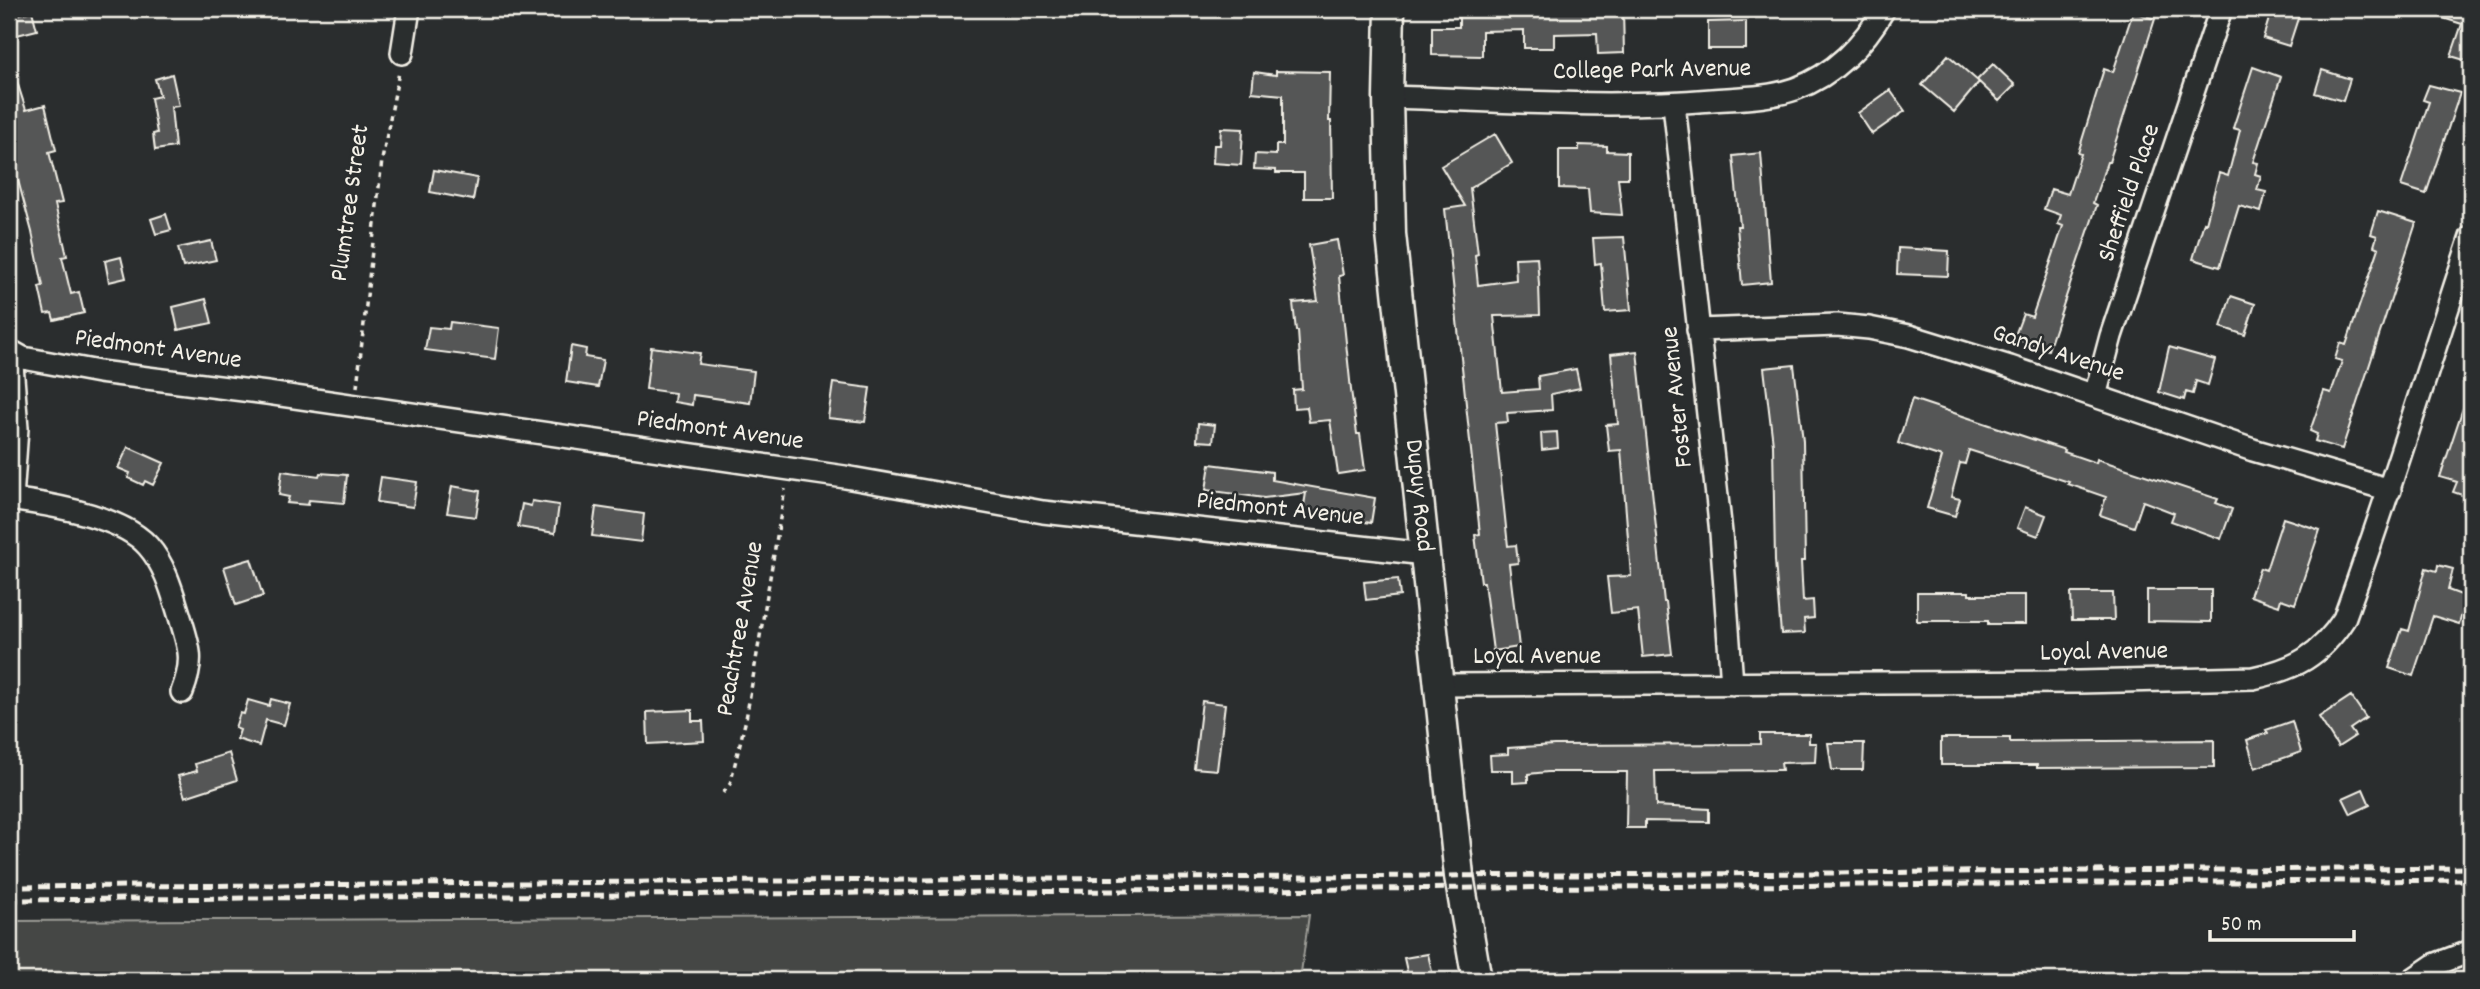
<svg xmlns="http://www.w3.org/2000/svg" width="2480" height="989" viewBox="0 0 2480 989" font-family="Dekko,sans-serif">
<rect width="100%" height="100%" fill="#2a2d2e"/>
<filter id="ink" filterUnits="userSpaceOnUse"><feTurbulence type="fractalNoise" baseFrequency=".0143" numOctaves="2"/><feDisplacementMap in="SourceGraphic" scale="14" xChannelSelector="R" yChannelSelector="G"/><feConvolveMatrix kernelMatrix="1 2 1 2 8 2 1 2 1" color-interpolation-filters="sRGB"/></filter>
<g filter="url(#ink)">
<path fill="#444645" stroke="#9c9c96" stroke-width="2" d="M1309 915 1300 980H9V921Z"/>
<path fill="#555756" stroke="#f4f1e8" stroke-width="2" d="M1459 9H1623L1624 53 1598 54 1597 33 1554 34V48H1524V30L1482 31V56L1432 55V27H1459Z
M2272 9H2301L2289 46 2263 38Z
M2425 9H2471V62L2451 56 2462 24 2424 12Z
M32 11 37 30 9 37V17Z
M2133 12 2155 19 2109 162H2107L2093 203 2097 205 2048 350 2014 338 2023 314 2032 317 2063 226 2058 224 2061 215 2044 209 2051 189 2068 194 2081 154 2078 153 2104 69 2113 72Z
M1746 21V49H1708V22Z
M1948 55 1979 82 1954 112 1922 85Z
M1993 64 2015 85 1999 101 1977 80Z
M9 66H12L26 110 45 105 56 150 49 152 62 203 55 204 67 256 62 257 71 294 79 292 84 313 54 320 52 313 45 314 39 287 43 286 32 232 9 147Z
M2253 67 2281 77 2253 162 2258 163 2255 174 2261 176 2257 190 2266 192 2261 212 2239 206 2220 267 2193 259 2204 222 2206 223 2219 173 2228 176 2240 130 2233 128Z
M2322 70 2350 79 2343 101 2315 93Z
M1276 71 1330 72 1329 121H1331L1332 198H1304V173H1276V170L1254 169 1255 154 1276 155V145H1283V95L1252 92 1254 72 1276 75Z
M172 74 179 106 171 107 175 147 155 150 153 134 157 133 151 98 160 96 155 79Z
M2429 85 2460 93 2426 194 2401 186 2429 102 2423 100Z
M1890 90 1905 111 1872 134 1858 113Z
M1221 128 1243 129 1241 165 1213 163 1214 145H1220Z
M1495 134 1512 163 1470 188 1478 254 1475 255 1478 285 1516 280 1515 258 1537 257 1539 284 1540 315 1494 316 1502 392 1539 389 1538 376 1576 369 1580 388 1551 394 1552 410 1507 413 1508 422 1495 423 1508 546 1516 545 1518 563 1509 564 1519 647 1493 651 1484 582H1481L1475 535 1480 534 1445 209 1465 206 1441 166Z
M1579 145 1607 146V151L1628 152V178H1618L1622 215 1590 213 1588 189 1559 188V150H1579Z
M1761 153 1771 282 1742 285 1737 226H1740L1733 156Z
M434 170 477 178 473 200 430 192Z
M2378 211 2416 223 2342 449 2315 441 2317 434 2310 431 2324 391 2331 393 2342 361 2335 359 2340 343 2346 345 2379 248 2374 246 2377 236 2371 234Z
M166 214 171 230 156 234 151 219Z
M1624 237 1631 310 1605 312 1601 263 1595 264 1593 238Z
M1337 240 1343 275 1339 276 1351 390 1357 434H1360L1365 470 1338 474 1330 420 1309 422 1307 407 1294 408 1293 390 1302 389 1298 331H1296L1293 303 1318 301 1309 245Z
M211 241 216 260 183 267 178 248Z
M1898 248 1949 251 1948 276 1897 274Z
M121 257 126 278 109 282 105 261Z
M2231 296 2255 304 2245 335 2221 327Z
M206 299 212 323 178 330 173 307Z
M450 322 499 328 495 359 425 350 429 327 449 329Z
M571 346 586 349 585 357 603 360 598 387 566 382Z
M651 347 700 353 698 364 754 371 750 403 693 395 692 405 674 402 675 393 646 389Z
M2169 347 2215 360 2208 385 2196 381 2193 394 2186 392 2184 400 2159 392Z
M1637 351 1664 602H1666L1672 654 1643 657 1638 610 1611 613 1607 577 1631 576 1621 450 1609 451 1606 425 1618 424 1611 354Z
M1794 365 1803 441 1805 561H1801L1803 601 1813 600 1814 618 1804 619 1805 633 1781 634 1775 561 1773 444 1764 368Z
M833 383 870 388 865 422 828 418Z
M2468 393 2471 394V498L2453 492 2457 482 2440 477Z
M1912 399 2065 450 2064 452 2096 463 2097 459 2218 499 2216 503 2232 509 2221 539 2171 521 2174 513 2143 501 2134 527 2100 515 2106 497 2068 484 2069 482 1969 450 1965 464 1960 463 1951 497 1960 499 1955 516 1927 508 1942 457 1898 443Z
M1198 423 1215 425 1213 442 1197 441Z
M1557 432 1558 448 1542 450 1541 433Z
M128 447 164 463 153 485 145 481 143 485 128 478 130 473 118 468Z
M1210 464 1272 472V480L1375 498 1371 523 1303 511 1306 493 1264 498 1206 490Z
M282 471 319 476 320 473 347 475 344 503 309 500 308 505 287 503 289 497 279 495Z
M381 477 417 482 413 507 377 502Z
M452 486 480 491 476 517 447 513Z
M532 501 559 505 555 533 518 527 522 504 531 506Z
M596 507 644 514 641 542 592 536Z
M2025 507 2046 515 2038 536 2017 528Z
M2283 518 2320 530 2295 604 2281 599 2279 606 2250 596 2260 568 2266 570Z
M251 559 263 596 236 605 224 567Z
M2438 565 2453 569 2448 590 2467 597 2459 624 2433 616 2413 676 2389 668 2402 629 2409 631 2426 568 2437 571Z
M1398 579 1400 596 1366 600 1364 582Z
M2147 590H2211V622L2147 621Z
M1917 592H1969V595H2025V624H1988V621H1917Z
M2071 593H2113L2114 620H2072Z
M2351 696 2366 718 2350 729 2355 736 2338 747 2319 717Z
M271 699 290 704 284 725 266 720 259 746 237 739 240 730 235 728 240 713 244 714 248 700 269 706Z
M1202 701 1225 704 1217 770 1194 768Z
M692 710V721H703L704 741 648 744 647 712Z
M2292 721 2301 752 2255 768 2247 740 2268 733 2266 730Z
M1760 734H1809V743H1816L1815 762 1781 763 1782 770 1655 771 1656 806 1709 809V822L1645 821V828H1626L1627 772H1548L1528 774V782L1513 783V770H1491L1490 755 1508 754V748L1554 745 1760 744Z
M1941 738H2010V742L2214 740V767L2037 768V765H1941Z
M1828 743H1864L1863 770H1832Z
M229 753 237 780 185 797 178 776 197 771 195 764Z
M2363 789 2370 805 2351 814 2343 798Z
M1428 954 1433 976 1409 980 1404 958Z"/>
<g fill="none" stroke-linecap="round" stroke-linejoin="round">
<defs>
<path id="street" d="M402 53 409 9
M1388 97C1495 100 1604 109 1712 100 1740 98 1769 98 1795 89 1834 75 1864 44 1884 9
M1674 104 1721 533 1732 684
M1698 330 1837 325 1869 328 1909 336 2010 367 2253 450 2390 490
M9 350 23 358 99 372 267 393 845 477 1043 512 1425 554
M11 352 17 428 12 499
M2095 396 2111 336 2221 9
M9 499C48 504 122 516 148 546 165 565 172 591 179 614 189 647 195 659 182 692
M1439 685 2079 682 2253 678C2295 669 2320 656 2344 619 2390 493 2429 364 2471 237
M2412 980 2434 965 2471 951"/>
<g id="secondary">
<path id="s1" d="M1390 9 1388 97 1391 234 1459 876 1477 980"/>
</g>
</defs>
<use href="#street" stroke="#f4f1e8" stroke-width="26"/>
<use href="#secondary" stroke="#f4f1e8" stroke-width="33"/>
<path stroke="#f4f1e8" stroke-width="3.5" stroke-dasharray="5 5" stroke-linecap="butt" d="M357 387 382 160 399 72
M723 793 730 784 746 719 785 489"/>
<use href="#street" stroke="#2a2d2e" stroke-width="21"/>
<use href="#secondary" stroke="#2a2d2e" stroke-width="28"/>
<path stroke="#f4f1e8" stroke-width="5" stroke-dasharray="10 5" stroke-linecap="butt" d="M9 887 2471 868
M9 900 2471 880"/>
</g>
</g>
<g text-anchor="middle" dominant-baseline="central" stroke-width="5" stroke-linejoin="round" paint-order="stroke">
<g font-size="26" fill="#f4f1e8" stroke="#2a2d2e">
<text transform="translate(1652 71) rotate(-1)">College Park Avenue</text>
<text transform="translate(2130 193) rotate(-71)">Sheffield Place</text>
<text transform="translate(351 203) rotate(-82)">Plumtree Street</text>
<text transform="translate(158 350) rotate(8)">Piedmont Avenue</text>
<text transform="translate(2058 354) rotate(18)">Gandy Avenue</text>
<text transform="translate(1678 397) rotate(-96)">Foster Avenue</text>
<text transform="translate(720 431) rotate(8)">Piedmont Avenue</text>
<text stroke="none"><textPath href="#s1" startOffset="488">Dupuy Road</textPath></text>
<text transform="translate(1280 510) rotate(6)">Piedmont Avenue</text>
<text transform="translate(741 629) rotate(-80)">Peachtree Avenue</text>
<text transform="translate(2104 653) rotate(-1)">Loyal Avenue</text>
<text x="1537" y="657">Loyal Avenue</text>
</g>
</g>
<rect width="2480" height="989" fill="none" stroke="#2a2d2e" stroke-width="35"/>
<rect x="18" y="18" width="2445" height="954" fill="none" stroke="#f4f1e8" stroke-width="2.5" filter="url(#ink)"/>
<path d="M2210 930v10h144v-10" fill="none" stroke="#f4f1e8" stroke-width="3.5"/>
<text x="2221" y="930" font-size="21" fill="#f4f1e8" stroke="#2a2d2e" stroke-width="5" paint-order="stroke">50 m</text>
</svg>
